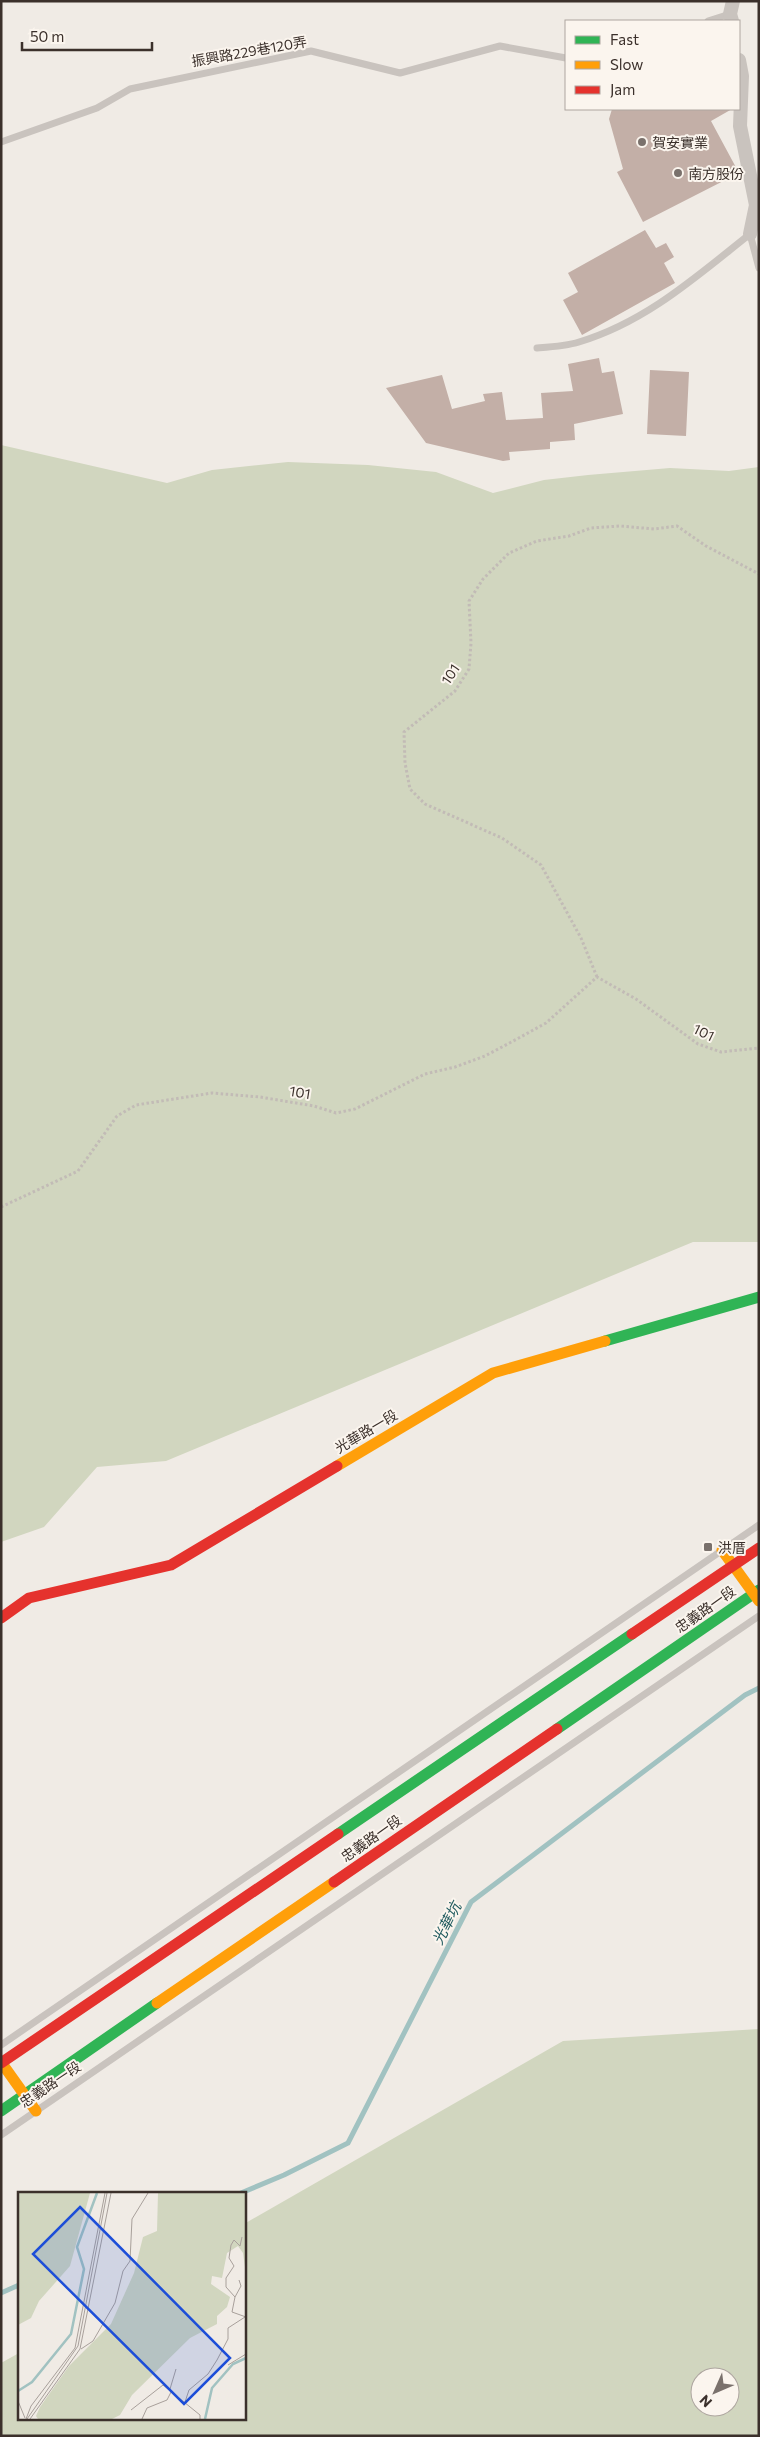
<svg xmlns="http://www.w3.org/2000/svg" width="760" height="2437" viewBox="0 0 760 2437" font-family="Commissioner,'Noto Sans TC',sans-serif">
<rect width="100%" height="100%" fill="#f0ebe5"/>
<path fill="#d1d6bf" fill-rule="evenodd" d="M1 445 167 483 212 470 288 462 368 465 436 472 493 493 544 480 588 475 670 468 729 471 759 467V1242H693L166 1461 97 1467 44 1527 1 1542Z
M759 2029V2436H1V2363L19 2353V2418H244V2224L563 2041ZM700 2377H730V2407H700Z"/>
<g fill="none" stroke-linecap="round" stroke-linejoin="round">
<path stroke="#a1c2c1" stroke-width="5" d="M241 2193 284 2175 348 2143 471 1902 745 1695 759 1688
M1 2293 19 2285"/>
</g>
<path fill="#c3afa7" d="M612 109H732L711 121 739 173 643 222 617 172 623 169 609 119Z
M645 230 656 248 666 243 674 257 664 263 675 283 582 335 563 300 578 292 568 273Z
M599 358 602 373 614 371 623 414 574 424 575 440 550 442V449L509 452 510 460 503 461 426 443 386 388 442 375 452 409 485 401 483 394 502 392 506 420 543 418 541 393 573 391 568 364Z
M650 370 689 372 686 436 647 434Z"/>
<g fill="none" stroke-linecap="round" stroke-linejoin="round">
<path stroke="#c2bbb6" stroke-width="3" stroke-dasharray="2.5 2.5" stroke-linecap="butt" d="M597 977 581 938 541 865 502 838 425 804 410 789 405 763 404 732 455 691 469 669 471 643 469 601 483 579 509 553 537 541 569 536 591 528 620 526 654 529 677 526 706 546 759 574
M1 1207 78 1171 117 1116 136 1105 212 1093 260 1097 314 1106 336 1113 355 1109 425 1074 455 1067 485 1056 517 1039 546 1023 597 977 636 999 698 1044 721 1052 759 1048"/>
<path stroke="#c9c3be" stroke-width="7" d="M708 21 730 14
M1 142 97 108 130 89 311 51 400 73 500 46 566 58
M537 348C550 347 566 346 579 342 646 322 697 276 750 234L759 268
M1 2045 759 1525
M1 2135 759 1616"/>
<path stroke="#c9c3be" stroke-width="14" d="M732 21 730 14 733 1
M739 60 742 76 740 126 756 205 750 234"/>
<path stroke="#30b455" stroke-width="11" d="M605 1341 759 1297
M557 1729 759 1590
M338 1834 632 1634
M1 2111 157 2003"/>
<path stroke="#ff9f0a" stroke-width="11" d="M337 1466 493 1373 605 1341
M722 1550 759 1601
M157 2003 334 1882
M1 2062 36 2111"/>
<path stroke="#e5322d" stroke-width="11" d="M1 1618 29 1598 171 1565 337 1466
M632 1634 759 1548
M334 1882 557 1729
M1 2063 338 1834"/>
</g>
<g fill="#7a716c" stroke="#fbf5ee" stroke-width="2">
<circle cx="642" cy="142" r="5"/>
<circle cx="678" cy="173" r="5"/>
<rect x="703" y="1542" width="10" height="10" rx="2.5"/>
</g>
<g text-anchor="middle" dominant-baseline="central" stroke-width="4" stroke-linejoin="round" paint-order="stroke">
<g font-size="14" fill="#3b302b" stroke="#fbf5ee">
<text transform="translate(249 51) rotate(-10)">振興路229巷120弄</text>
<text transform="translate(450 674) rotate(-56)">101</text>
<text transform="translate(704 1032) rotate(26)">101</text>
<text transform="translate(300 1092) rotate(9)">101</text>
<text transform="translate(366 1431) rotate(-31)">光華路一段</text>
<text transform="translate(705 1609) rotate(-35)">忠義路一段</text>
<text transform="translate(371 1838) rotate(-35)">忠義路一段</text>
<text transform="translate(50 2084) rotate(-34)">忠義路一段</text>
</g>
<g font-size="14" fill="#3b302b" stroke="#fbf5ee" text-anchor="start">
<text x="652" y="142">賀安實業</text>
<text x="688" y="173">南方股份</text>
<text x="718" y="1547">洪厝</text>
</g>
<g font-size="15" font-style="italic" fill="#1f5a5e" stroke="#fbf5ee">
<text transform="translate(446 1923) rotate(-63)">光華坑</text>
</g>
</g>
<g transform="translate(18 2192)">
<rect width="228" height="228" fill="#f0ebe5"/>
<path d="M0 1H72L52 74 21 109 13 126 0 133ZM140 1H227V75L225 61 220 54 209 61 204 86 194 84 193 92 212 105 209 115 199 124V132L172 146 114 203 102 223 94 227H20L18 224 22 215 51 174 93 132 116 81 125 45 139 39Z" fill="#d1d6bf"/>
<path fill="none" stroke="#a1c2c1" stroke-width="2.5" d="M0 199 14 190 53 142 66 77 59 55 79 1M187 227 194 196 215 172 228 166"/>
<path fill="none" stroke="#a8a09b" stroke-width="1" d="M224 45 222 54 216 48 213 53 211 66 216 74 208 86V95L217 105 214 120 228 125M217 105 223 94 221 88M63 157 75 149 97 111 105 79 112 69 114 27 130 1M210 173 228 162M152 197 158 177M0 209 7 226M167 210 171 198 190 182 199 168 210 147V136L227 125M113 218 145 193 182 223V227M8 227 13 214 57 156 87 1M9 227 60 154 89 1M12 227 62 157 93 1M124 227 129 216 149 208 153 200"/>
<path fill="#1d4ed8" fill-opacity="0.15" stroke="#1d4ed8" stroke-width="2.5" d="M62 15 212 166 166 212 15 62Z"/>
<rect width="228" height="228" fill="none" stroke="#3b302b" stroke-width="2.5"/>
</g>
<rect width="760" height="2437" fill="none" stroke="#3b302b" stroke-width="5"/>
<rect x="565" y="20" width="175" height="90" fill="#fbf5ee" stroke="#aea6a0"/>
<rect x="575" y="36" width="25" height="8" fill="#30b455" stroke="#aea6a0"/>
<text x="610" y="45" font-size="15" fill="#3b302b">Fast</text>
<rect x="575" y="61" width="25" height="8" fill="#ff9f0a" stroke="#aea6a0"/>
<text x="610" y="70" font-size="15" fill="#3b302b">Slow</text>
<rect x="575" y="86" width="25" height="8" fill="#e5322d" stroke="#aea6a0"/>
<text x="610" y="95" font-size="15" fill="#3b302b">Jam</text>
<g transform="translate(715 2392) rotate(225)"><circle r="24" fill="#fbf5ee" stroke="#aea6a0"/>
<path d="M0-4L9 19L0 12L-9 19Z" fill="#7a716c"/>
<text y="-8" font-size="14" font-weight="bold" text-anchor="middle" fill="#3b302b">N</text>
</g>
<path d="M22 42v8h130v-8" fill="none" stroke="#3b302b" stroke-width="2.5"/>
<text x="30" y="42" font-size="15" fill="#3b302b" stroke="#fbf5ee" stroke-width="4" paint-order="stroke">50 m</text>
</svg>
